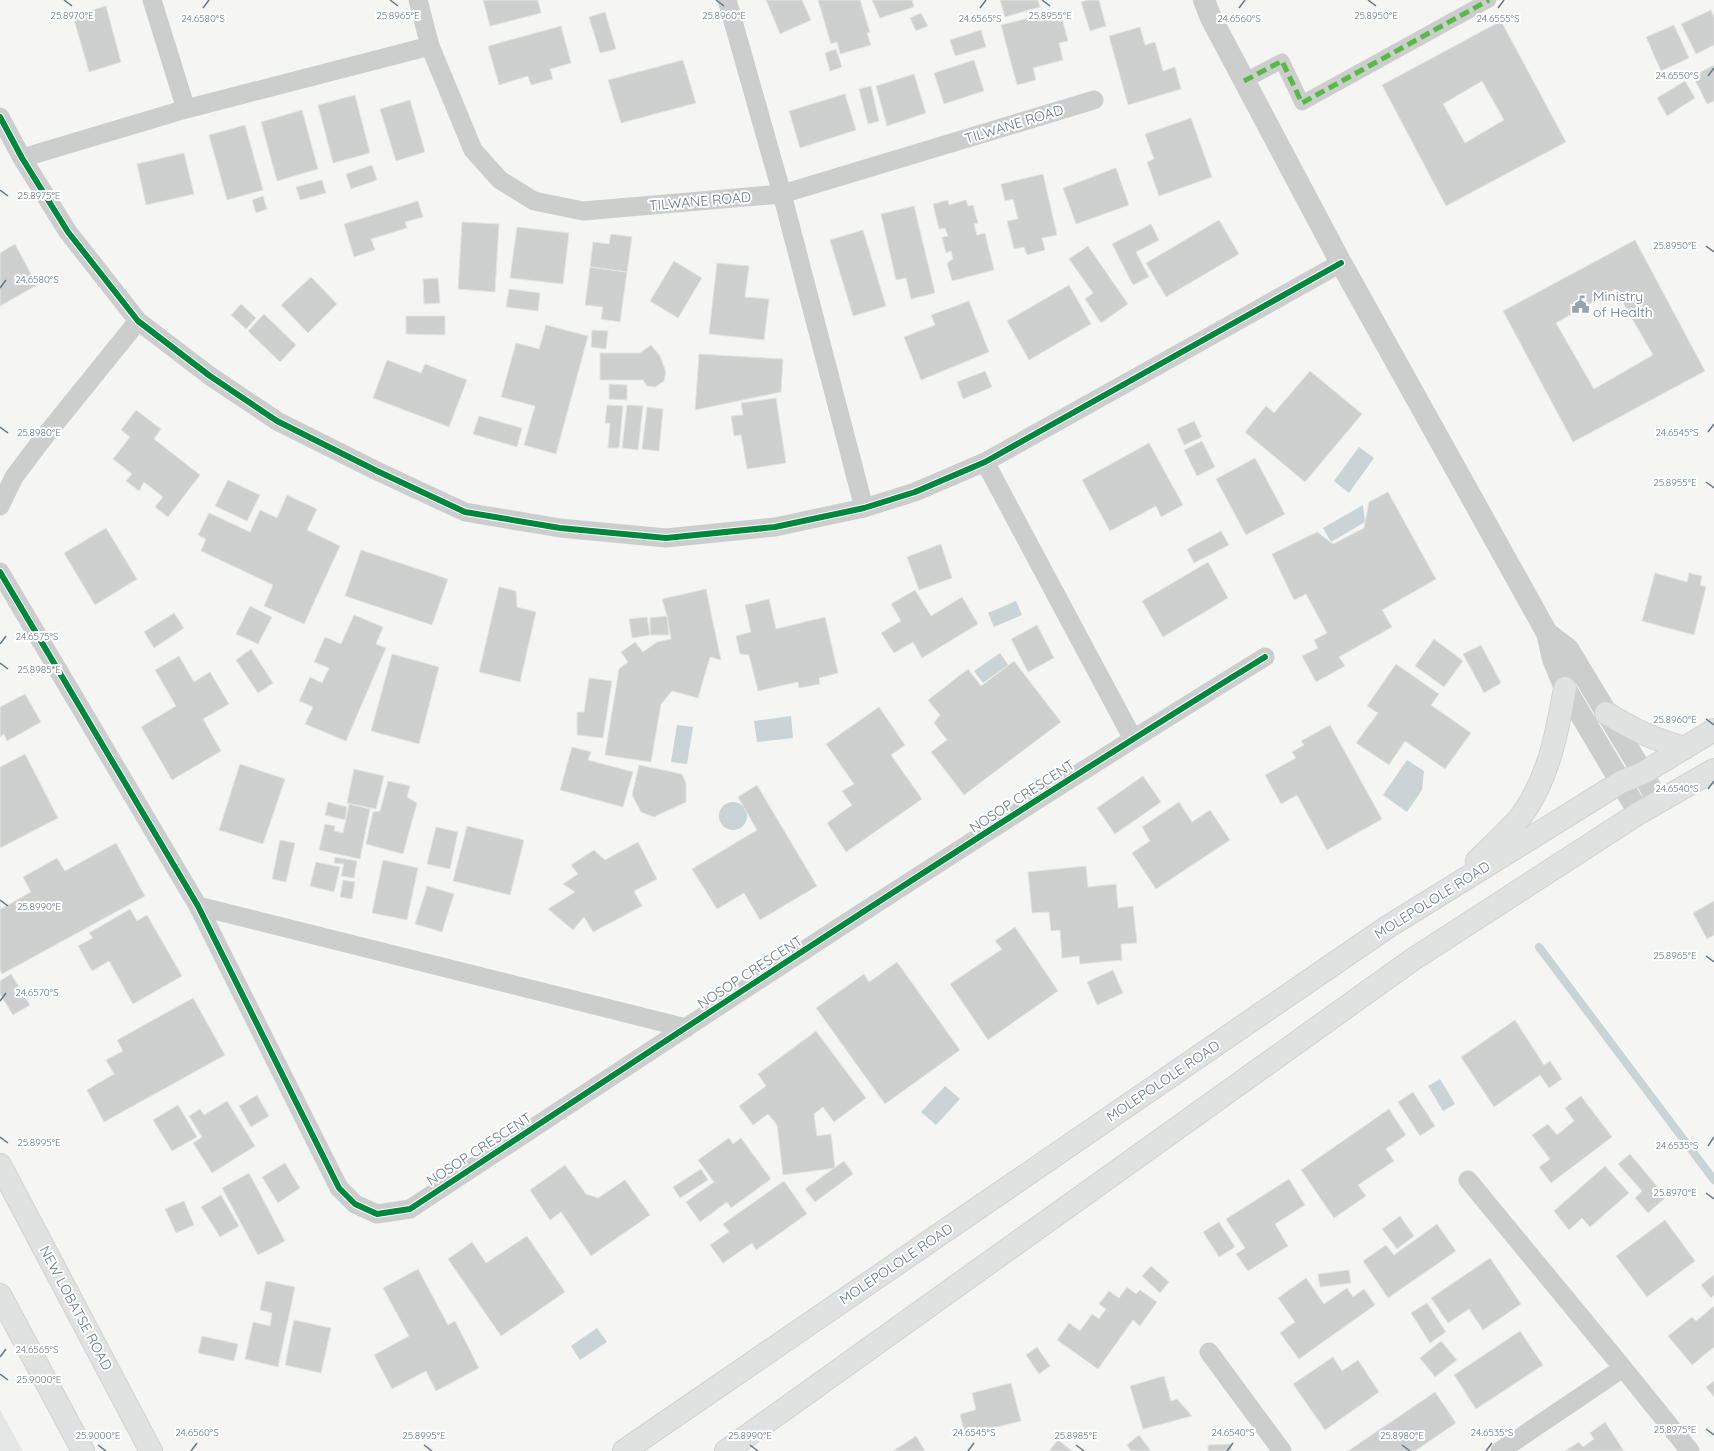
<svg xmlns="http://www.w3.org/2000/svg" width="1714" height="1451" viewBox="0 0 1714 1451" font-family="Quicksand,sans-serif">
<rect width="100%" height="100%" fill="#f5f5f3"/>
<path fill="#e5e6e6" d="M0 1410 23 1451H0Z"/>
<path fill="#cad4d6" d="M1359 447 1374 458 1349 493 1334 481Z
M1363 505 1365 522 1331 542 1323 528Z
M1016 601 1022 615 994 627 988 613Z
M1000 653 1008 665 983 683 974 671Z
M791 716 793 738 757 742 754 721Z
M677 725 693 727 687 764 671 762Z
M1407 760 1424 771 1422 790 1407 812 1383 795Z
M719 816a14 14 0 1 1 28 0a14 14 0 1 1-28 0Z
M1440 1079 1455 1104 1443 1111 1428 1086Z
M945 1086 960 1099 936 1125 921 1112Z
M597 1328 607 1342 580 1360 571 1346Z"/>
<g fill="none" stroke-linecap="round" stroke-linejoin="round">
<path stroke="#cad4d6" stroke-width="8" d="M1539 947 1714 1180"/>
</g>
<path fill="#ced0cf" stroke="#e4e4e3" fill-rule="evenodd" d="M483 0H538L541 13 490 26Z
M766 0H802L811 20 780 34Z
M818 0H860L870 32 867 33 871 45 840 54 837 42 831 44Z
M872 0H912L914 7 880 18Z
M1000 0H1038L1040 7 1005 17Z
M1088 0H1099L1106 26 1090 31 1081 2Z
M106 6 121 62 89 72 73 16Z
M1060 10 1068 41 1059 43 1063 60 1033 68 1036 80 1017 85 1001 25Z
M1711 10 1714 17V45L1696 54 1681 24Z
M605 12 616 49 600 53 589 17Z
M921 13 928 26 916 31 910 18Z
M1501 21 1566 142 1446 206 1382 85ZM1482 81 1504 120 1465 143 1443 104Z
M1674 25 1689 58 1661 71 1646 37Z
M561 26 571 63 550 69 553 79 531 85 528 76 499 85 488 46Z
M1140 27 1145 45 1155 42 1163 71 1175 67 1181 89 1128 105 1109 36Z
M981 30 986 47 955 56 950 40Z
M836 49 842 67 830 71 825 53Z
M683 60 696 103 621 123 608 80Z
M974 60 984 91 944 104 934 73Z
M1714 65V101L1707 104 1693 76Z
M914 74 926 113 887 126 876 86Z
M1685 81 1695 98 1667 116 1657 98Z
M871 86 879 121 868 124 859 89Z
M845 94 856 130 800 148 789 111Z
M355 95 370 153 333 163 318 105Z
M410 100 425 152 396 161 380 109Z
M302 110 318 169 277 181 261 122Z
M1191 118 1212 177 1159 196 1147 162 1154 159 1145 134Z
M245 125 263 190 227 200 209 135Z
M184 153 194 194 146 205 137 164Z
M372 165 377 180 351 189 346 174Z
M1116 168 1129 205 1076 224 1063 188Z
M1043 174 1057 235 1042 238 1045 250 1027 255 1024 247 1014 249 1007 221 1018 219 1013 199 1005 201 1001 184Z
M322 180 326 193 300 200 296 187Z
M263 196 267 209 256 213 252 200Z
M948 200 949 205 966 200 968 206 973 205 978 223 974 224 977 235 985 233 994 270 952 281 947 263 953 259 951 251 946 253 942 237 948 236 945 228 939 229 933 204Z
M418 201 423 217 405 222 407 228 371 239 375 250 354 257 344 224Z
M914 206 935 293 911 299 906 278 896 280 881 214Z
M1219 220 1239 254 1166 297 1146 263Z
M462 222 499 224 495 292 458 289Z
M1151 224 1159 240 1136 252 1149 277 1133 285 1112 244Z
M517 227 569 233 563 284 510 278Z
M863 230 886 306 853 316 830 240Z
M611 234 632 237 627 272 590 267 593 242 609 244Z
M1635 240 1705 371 1573 442 1503 311ZM1615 289 1653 355 1594 389 1556 323Z
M15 244 37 285 0 306V253Z
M1088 246 1128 304 1101 323 1085 299 1093 293 1069 259Z
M674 261 702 278 678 318 650 301Z
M717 263 749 266 745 297 769 299 764 340 709 334Z
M590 267 627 272 620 322 601 319 603 307 585 305Z
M311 277 337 304 308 333 281 305Z
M438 278 440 303 424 304 423 279Z
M1069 285 1091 324 1029 360 1007 321Z
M509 289 540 293 538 311 506 307Z
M969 301 989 352 921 380 904 337 935 325 931 315Z
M241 304 256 318 246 329 231 315Z
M264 314 296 345 280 362 248 331Z
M406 316H445V335L406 334Z
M546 325 588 336 556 454 524 445 535 406 501 397 516 343 539 349Z
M592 330 608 331 606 349 591 347Z
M651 345 660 356 666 372 664 381 655 387 647 386 643 380H600V353H640Z
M699 354 783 359 781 392 695 410Z
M387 360 421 373 425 364 467 380 449 427 373 398Z
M985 371 992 387 963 399 957 382Z
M1310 371 1362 414 1305 482 1245 432 1266 406 1274 413Z
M609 384 627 385V400L609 399Z
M776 398 786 463 747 469 741 435 734 436 731 416 743 415 741 403Z
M607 405 623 406 619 448H608L610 423H605Z
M627 405 643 406 638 450 622 448Z
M647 407 663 409 659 451 642 449Z
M136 410 161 429 154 439 200 475 168 517 155 507 163 497 144 482 139 491 126 481 132 474 113 459 130 437 121 430Z
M479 416 522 428 517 447 473 434Z
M1194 421 1202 437 1184 445 1177 429Z
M1202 441 1215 467 1197 476 1184 450Z
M1149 443 1183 505 1161 517 1156 506 1110 531 1082 480Z
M1255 458 1285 514 1246 535 1216 479Z
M228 480 260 495 247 521 215 506Z
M1388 492 1436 579 1382 610 1392 627 1339 657 1345 666 1316 682 1302 656 1318 648 1314 640 1327 633 1306 594 1294 600 1272 554 1317 532 1333 544 1364 528 1369 502Z
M287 495 317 509 307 530 340 546 304 624 264 606 273 585 201 551 206 539 198 535 209 513 250 532 260 510 277 518Z
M106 528 137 579 95 605 64 553Z
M1221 531 1229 545 1194 563 1187 549Z
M941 544 952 578 919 590 907 557Z
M361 550 448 579 432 625 345 596Z
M1208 562 1228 598 1163 637 1142 601Z
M1655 573 1687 582 1689 573 1702 576 1700 585 1706 587 1694 635 1642 621Z
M499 587 516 591 517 607 536 612 520 682 479 672Z
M706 589 721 660 710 657 698 698 672 691 661 704 651 762 605 755 619 669 628 662 621 652 635 642 643 652 657 642 671 639 667 616 662 599Z
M915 590 931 616 962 597 978 624 922 658 913 642 894 653 881 633 901 621 891 604Z
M769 599 776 629 825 617 838 673 819 678 820 684 799 688 798 682 758 691 749 655 740 654 736 636 751 632 745 605Z
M250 606 272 617 258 644 236 634Z
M174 613 184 628 154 648 144 632Z
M354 615 383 627 376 644 386 648 346 741 305 724 313 707 299 701 310 677 322 683 329 668 314 662 325 637 341 644Z
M667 616 669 635H650V618Z
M647 617 650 635 632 638 629 619Z
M1037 625 1054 658 1028 672 1011 639Z
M1434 639 1463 661 1444 687 1415 666Z
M1481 645 1501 683 1484 693 1463 654Z
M251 649 273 683 258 693 236 660Z
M392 654 439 667 419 744 371 731Z
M179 656 194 682 210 672 229 704 203 719 221 751 172 780 141 727 176 706 155 670Z
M1014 661 1061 722 964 795 931 752 947 740 934 723 940 715 928 700 968 669 981 686Z
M1396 664 1439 694 1431 705 1471 733 1445 769 1405 741 1389 765 1356 743 1378 713 1367 706Z
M589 678 612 681 603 738 577 735V712H584Z
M25 694 41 722 7 741 4 734 0 737V707Z
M879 707 905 745 891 755 922 799 846 852 827 823 852 805 842 791 854 784 826 744Z
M1330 725 1382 819 1327 850 1297 795 1281 804 1265 775 1296 758 1292 752 1304 745 1301 741Z
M572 747 591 752 588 760 633 772 623 807 560 790Z
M25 754 58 818 0 848V767Z
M240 764 285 779 263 844 219 830Z
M639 765 682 774 686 783V802L654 817 641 812 632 795Z
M354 769 384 776 376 809 347 803Z
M1143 776 1161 802 1115 834 1097 808Z
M388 781 410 786 407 797 417 803 403 854 366 844 373 812 380 811Z
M757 785 817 886 760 920 744 893 717 909 692 869 757 830 738 797Z
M328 802 347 807 345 820 325 815Z
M1179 802 1192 822 1210 810 1230 840 1156 889 1132 853 1150 841 1142 827Z
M349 804 370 809 360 859 319 850 325 824 335 826 334 831 343 833Z
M467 826 524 840 510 895 453 881Z
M436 827 458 832 450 869 427 864Z
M280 840 295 843 286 882 272 879Z
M638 842 657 879 634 891 642 906 593 932 584 917 573 930 548 909 575 892 563 884 578 874 571 865 594 850 605 860Z
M116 843 145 896 2 974 0 970V906L1 909 31 892 23 877 57 858 65 871Z
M335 857 357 861 354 878 341 876 344 864 334 863Z
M383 860 418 868 407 920 372 913Z
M316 862 340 867 334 892 310 886Z
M1086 866 1088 887 1116 884 1118 908 1133 906 1137 943 1121 944 1122 960 1080 964 1079 956 1062 958 1060 930 1051 931 1049 912 1032 913 1028 872Z
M343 880 355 882 352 899 340 897Z
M427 886 454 894 442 932 415 924Z
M1714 901V935L1707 939 1693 913Z
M130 909 137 921 147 915 182 976 133 1004 109 961 92 971 78 946 93 938 89 933Z
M1015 927 1058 991 988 1040 950 984 1002 949 995 941Z
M897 962 960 1050 885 1104 816 1008 864 974 869 982Z
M1113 970 1123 993 1097 1005 1087 982Z
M11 974 30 1005 13 1015 0 994V981Z
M193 998 225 1055 104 1122 87 1090 114 1074 106 1060 123 1051 117 1040Z
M1515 1020 1544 1065 1550 1061 1562 1079 1549 1088 1540 1075 1494 1107 1461 1057Z
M816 1031 866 1098 834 1122 823 1107 814 1114 817 1136 831 1134 835 1168 783 1175 777 1125 768 1114 753 1125 739 1106 766 1086 758 1074Z
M1413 1092 1435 1126 1420 1136 1398 1102Z
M257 1095 269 1116 251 1127 239 1106Z
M1581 1096 1612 1137 1551 1183 1539 1167 1550 1159 1532 1135 1548 1124 1557 1135 1574 1121 1565 1108Z
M227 1101 255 1146 212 1173 193 1143 202 1137 189 1116 200 1109 204 1115Z
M178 1105 197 1137 172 1151 153 1120Z
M1389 1109 1406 1135 1386 1149 1394 1161 1358 1185 1366 1196 1334 1218 1301 1170Z
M729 1138 733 1144 741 1138 771 1179 731 1208 727 1202 700 1222 686 1202 714 1182 698 1160Z
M1630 1154 1666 1197 1648 1213 1635 1198 1642 1191 1618 1164Z
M844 1161 853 1174 815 1202 805 1189Z
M285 1163 300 1188 278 1203 262 1177Z
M565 1165 586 1194 598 1198 625 1180 650 1215 591 1256 561 1212 550 1220 530 1190Z
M1605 1166 1629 1193 1590 1227 1582 1218 1569 1230 1554 1211Z
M701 1169 708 1180 680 1198 673 1187Z
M249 1173 285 1241 258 1255 222 1188Z
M1289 1179 1305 1205 1275 1224 1288 1246 1248 1271 1236 1254 1245 1248 1226 1219Z
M784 1181 807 1214 756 1250 752 1243 723 1263 710 1245 729 1232 723 1224Z
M221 1195 239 1226 220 1237 201 1207Z
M184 1201 194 1225 176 1233 165 1209Z
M1400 1216 1414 1236 1397 1249 1382 1229Z
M1665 1220 1695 1261 1647 1297 1616 1256Z
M1219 1222 1235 1247 1219 1257 1203 1232Z
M1437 1224 1456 1251 1388 1298 1363 1261 1386 1245 1394 1255Z
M527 1236 565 1292 501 1336 448 1259 472 1242 486 1263Z
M1490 1258 1521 1304 1483 1330 1469 1309 1448 1323 1431 1298Z
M1151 1266 1169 1282 1160 1293 1142 1276Z
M418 1269 448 1325 455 1321 479 1368 436 1391 426 1371 392 1389 374 1355 409 1336 383 1288Z
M1349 1270 1351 1283 1320 1287 1318 1274Z
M1714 1275V1295L1711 1298 1701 1285Z
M1306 1278 1324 1304 1347 1288 1353 1297 1364 1289 1375 1305 1299 1359 1280 1333 1295 1322 1278 1298Z
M266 1281 295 1287 278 1367 245 1359 253 1322 270 1326 272 1313 260 1310Z
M1127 1287 1136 1294 1140 1290 1157 1302 1140 1326 1133 1320 1098 1369 1057 1340 1069 1323 1080 1331 1092 1314 1099 1319 1106 1309 1099 1304 1109 1291 1119 1298Z
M1427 1303 1446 1332 1430 1343 1411 1313Z
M1714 1306V1347L1692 1365 1668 1336 1692 1317 1696 1321Z
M294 1320 331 1328 321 1373 285 1365Z
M1520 1331 1543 1365 1476 1409 1454 1375Z
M202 1336 238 1344 234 1361 198 1353Z
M1441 1341 1457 1360 1435 1377 1420 1358Z
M1037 1347 1050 1366 1039 1374 1026 1355Z
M1333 1357 1342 1371 1358 1360 1379 1392 1325 1430 1293 1384Z
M1164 1376 1171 1401 1177 1399 1192 1416 1143 1429 1130 1386Z
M1714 1381V1397L1706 1387Z
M1011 1383 1021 1421 965 1435 960 1414 976 1410 972 1393Z
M1435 1392 1456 1423 1415 1451H1348Z
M1605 1422 1624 1451H1565L1579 1442 1583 1447 1594 1439 1590 1433Z
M1139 1435 1151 1451H1131L1127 1445Z
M916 1436 925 1451H893Z
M1058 1440 1072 1451H1049Z
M1231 1444V1451H1208V1445Z"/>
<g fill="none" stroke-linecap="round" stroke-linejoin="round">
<defs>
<path id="primary" d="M1606 713C1635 731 1653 739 1685 748
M1477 861C1492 846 1509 831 1522 815 1549 777 1557 733 1565 688
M0 1165 151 1451
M0 1295 83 1451
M624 1451 1386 928 1621 782 1643 773 1714 730
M726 1451 1412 960 1639 813 1714 770"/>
</defs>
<use href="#primary" stroke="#d1d1d1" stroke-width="24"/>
<path stroke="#cccece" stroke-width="15" d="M1244 81 1282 61 1302 103 1489 0"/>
<path stroke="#cccece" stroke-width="19" d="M152 0 186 109
M418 0 430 46 473 150 500 180 534 201 583 211 782 194 1094 100
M727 0 782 194 864 508
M0 117 22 158 68 232 138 321 210 376 277 421 377 471 465 512 560 528 666 538 775 527 864 508 915 492 985 462 1341 263
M22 158 186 109 430 46
M985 462 1133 739
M0 506 14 477 41 441 138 321
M0 572 198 906 339 1188 355 1204 377 1214 410 1209C693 1023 976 835 1265 657
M198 906 686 1028
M1468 1180 1623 1368 1690 1451
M1209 1352 1282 1451
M1500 1451 1623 1368"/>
<path stroke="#cccece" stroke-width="22" d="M1204 0 1211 18 1341 263 1547 633 1553 659 1565 688 1639 813
M1547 633 1568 649 1643 773 1658 802"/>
<use href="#primary" stroke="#e0e1e1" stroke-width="22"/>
<path stroke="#58b947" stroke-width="5" stroke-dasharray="10 5" stroke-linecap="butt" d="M1244 81 1282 61 1302 103 1489 0"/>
<defs>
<path id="cycleway" d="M0 117 22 158 68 232 138 321 210 376 277 421 377 471 465 512 560 528 666 538 775 527 864 508 915 492 985 462 1341 263
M0 572 198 906 339 1188 355 1204 377 1214 410 1209C693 1023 976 835 1265 657"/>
</defs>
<use href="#cycleway" stroke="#fff" stroke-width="8"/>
<use href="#cycleway" stroke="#00873e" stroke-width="6"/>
</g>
<path fill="none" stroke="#647784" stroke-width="1.5" d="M64 0 72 6M390 0 398 6M716 0 724 6M1042 0 1050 6M1368 0 1376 6M203 8 209 0M980 8 986 0M1239 8 1245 0M1498 8 1504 0M1708 76 1714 68M0 190 8 196M1706 246 1714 252M0 288 6 280M0 427 8 433M1708 432 1714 424M1706 482 1714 488M0 644 6 636M0 663 8 669M1706 719 1714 725M1708 789 1714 781M0 900 8 906M1706 956 1714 962M0 1001 6 993M0 1137 8 1143M1708 1146 1714 1137M1706 1193 1714 1199M0 1357 6 1349M0 1374 8 1380M1706 1429 1714 1435M98 1445 106 1451M424 1445 432 1451M750 1445 758 1451M1076 1445 1084 1451M1402 1445 1410 1451M191 1451 197 1443M968 1451 974 1443M1227 1451 1233 1443M1486 1451 1492 1443"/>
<defs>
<symbol id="civic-bare" viewBox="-9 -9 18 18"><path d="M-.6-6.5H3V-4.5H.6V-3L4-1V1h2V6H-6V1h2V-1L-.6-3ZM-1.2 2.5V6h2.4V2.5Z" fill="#97a3ab" stroke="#fff" stroke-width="2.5" paint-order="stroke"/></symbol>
</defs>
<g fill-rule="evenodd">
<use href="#civic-bare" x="1568" y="292" width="25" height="25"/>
</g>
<g text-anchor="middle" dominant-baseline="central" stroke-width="4" stroke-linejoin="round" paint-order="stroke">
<g font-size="14" fill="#647784" stroke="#fff">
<text transform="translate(1014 124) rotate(-17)">TILWANE ROAD</text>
<text transform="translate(700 201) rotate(-5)">TILWANE ROAD</text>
<text transform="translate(1022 796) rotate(-33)">NOSOP CRESCENT</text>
<text transform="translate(1432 900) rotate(-32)">MOLEPOLOLE ROAD</text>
<text transform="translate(750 972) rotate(-33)">NOSOP CRESCENT</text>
<text transform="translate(1163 1081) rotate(-34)">MOLEPOLOLE ROAD</text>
<text transform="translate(479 1149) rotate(-33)">NOSOP CRESCENT</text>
<text transform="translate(896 1264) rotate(-34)">MOLEPOLOLE ROAD</text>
<text transform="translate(76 1308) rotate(62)">NEW LOBATSE ROAD</text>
</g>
<g font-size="14" fill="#647784" stroke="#fff" text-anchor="start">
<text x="1593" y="296">Ministry<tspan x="1593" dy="16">of Health</tspan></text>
</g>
</g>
<g font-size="10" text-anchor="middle" fill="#647784" stroke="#fff" stroke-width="4" stroke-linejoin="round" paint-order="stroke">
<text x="72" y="19">25.8970°E</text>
<text x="398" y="19">25.8965°E</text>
<text x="1376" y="19">25.8950°E</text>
<text x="724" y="19">25.8960°E</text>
<text x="1050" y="19">25.8955°E</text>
<text x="203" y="22">24.6580°S</text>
<text x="980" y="22">24.6565°S</text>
<text x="1498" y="22">24.6555°S</text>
<text x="1239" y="22">24.6560°S</text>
<text x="1677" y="79">24.6550°S</text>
<text x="39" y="199">25.8975°E</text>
<text x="1675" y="249">25.8950°E</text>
<text x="37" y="283">24.6580°S</text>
<text x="1677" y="436">24.6545°S</text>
<text x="39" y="436">25.8980°E</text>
<text x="1675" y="486">25.8955°E</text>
<text x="37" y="640">24.6575°S</text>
<text x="39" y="673">25.8985°E</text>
<text x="1675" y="723">25.8960°E</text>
<text x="1677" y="792">24.6540°S</text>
<text x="39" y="910">25.8990°E</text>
<text x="1675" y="959">25.8965°E</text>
<text x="37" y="996">24.6570°S</text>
<text x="39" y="1146">25.8995°E</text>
<text x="1677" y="1149">24.6535°S</text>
<text x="1675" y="1196">25.8970°E</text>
<text x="37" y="1353">24.6565°S</text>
<text x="39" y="1383">25.9000°E</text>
<text x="1675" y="1433">25.8975°E</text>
<text x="197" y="1436">24.6560°S</text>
<text x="974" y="1436">24.6545°S</text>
<text x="1233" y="1436">24.6540°S</text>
<text x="1492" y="1436">24.6535°S</text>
<text x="98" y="1439">25.9000°E</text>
<text x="424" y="1439">25.8995°E</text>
<text x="750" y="1439">25.8990°E</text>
<text x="1076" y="1439">25.8985°E</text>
<text x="1402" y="1439">25.8980°E</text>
</g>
</svg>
